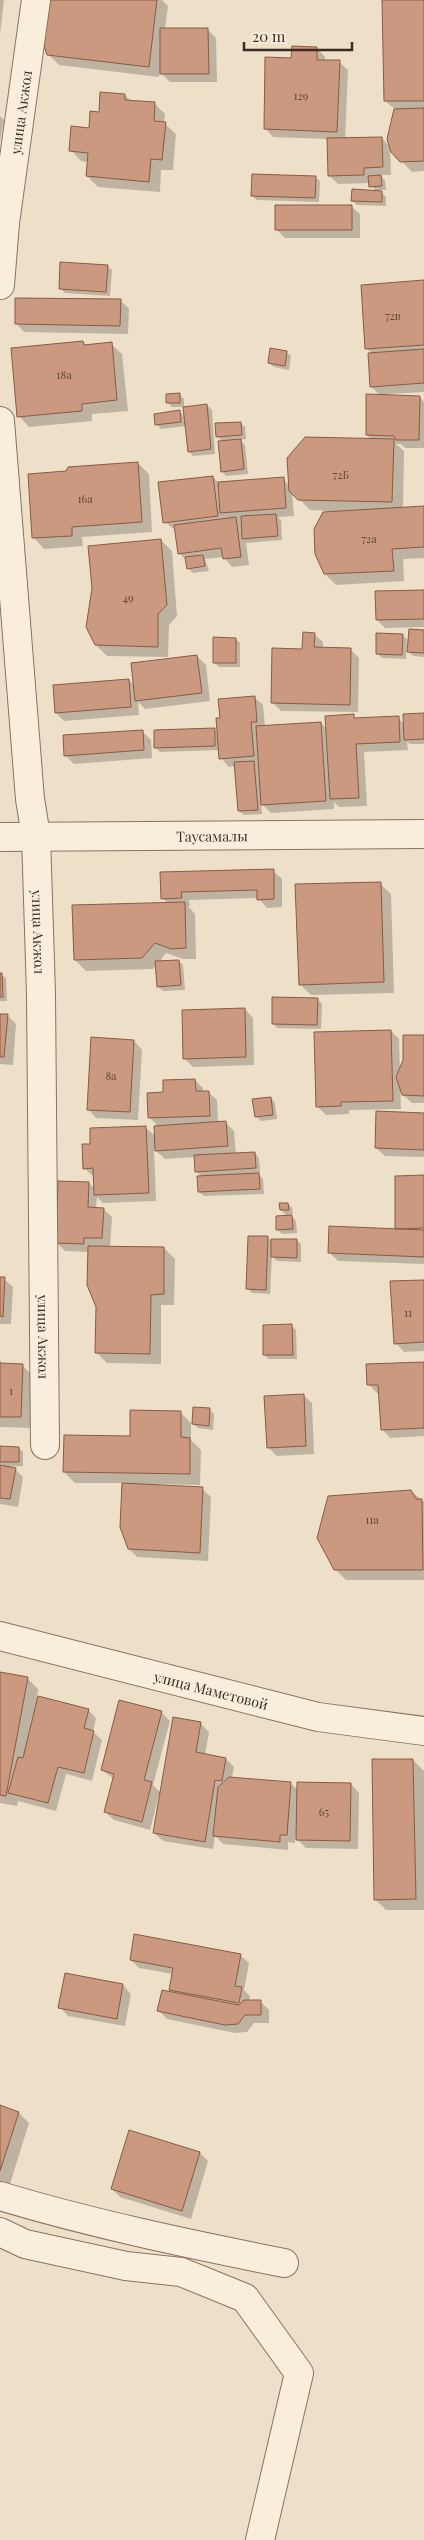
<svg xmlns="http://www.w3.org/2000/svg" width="424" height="2540" viewBox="0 0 424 2540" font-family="'Playfair Display',serif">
<rect width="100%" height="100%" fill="#eee0c8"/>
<path fill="#0003" d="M0 0H4L0 35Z
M49 0H162L168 6 165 29H207L216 38 217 82H170L160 72 159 77 59 65 48 54Z
M384 0H424V171L412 172 390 149 391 175H380L385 180 386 190H380L386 197V206L357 205 352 201 376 192 370 183 338 184 329 175 328 139 273 137 265 128 293 60 317 48 325 57V61L339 62 348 70 345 139 382 138 391 148 395 109 385 101Z
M125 95 131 101 154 103 165 114 164 123 176 134 173 170H161L160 192 98 187 87 176 88 162 81 161 71 150 90 129 100 113Z
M0 116 4 120 0 141Z
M315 177 320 181 319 202 257 200 252 196Z
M351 206 360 214V238H285L276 229Z
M107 266 112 270 110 296 65 293 60 288Z
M424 282V392L389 394V396L420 397 424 402V448H405L401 444H396L404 451 403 509 424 507V558L403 559 404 581 336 585 325 574 330 511 310 510 292 492 294 516 278 517 281 520 282 540 246 543 249 565 232 567 224 557 205 559 209 571 193 573 188 568 187 561 179 553 176 531 165 522 213 477 219 483 283 479 290 486 372 440 367 435 381 396 371 387 373 354 366 348Z
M121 301 129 309 128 334 24 332 16 323Z
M83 342 87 346 111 344 122 354 128 411 92 414V421L29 427 19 416Z
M286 352 291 356 289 370 274 367 269 363Z
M179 394 184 399V407H172L168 403Z
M207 405 212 410 215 454 193 456 189 451 186 426 161 429 157 425 179 411 186 418Z
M240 423 245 427 246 439 240 440 245 445 248 474 226 476 222 471 223 442 217 436Z
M138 463 149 474 152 532 82 537 83 546 44 549 34 538Z
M161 540 172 551 177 616 169 625 168 657 107 656 96 645Z
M424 591V627L385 628 377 620Z
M424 631V657L413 656 409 652Z
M314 634 323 642V649L351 650 359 658 358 712 281 711 272 702Z
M402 635 407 639 406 659 382 658 377 653Z
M236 639 240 643V667H219L214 662Z
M197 656 206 665 210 701 145 709 138 702 139 715 64 721 56 713 129 680 135 686Z
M254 697 263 705 265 726 321 723 327 729 353 716 357 719 398 718 404 724 424 714V744H410L407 742 408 750 364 752 367 806 339 807 334 802V809L271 813 261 803 262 814 244 815 239 811 236 766 229 767 221 758 220 750 160 752 156 748 214 730 218 734 222 719Z
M142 731 151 740 152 758 74 764 65 755Z
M273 871 282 879V907L267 908 258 898 189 900 190 906H188L195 914 196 959H183L166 953 159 962 179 961 183 965 185 990 163 991 158 986 157 964 153 969 86 971 75 960 168 903 162 898 161 874Z
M380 884 391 894 394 993 311 995 300 984Z
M0 974 6 978 7 1001H0Z
M317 999 322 1004 321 1029 277 1028 273 1023Z
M245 1009 253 1018 254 1065 193 1067 184 1058Z
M0 1015H7L16 1024 13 1065 0 1064Z
M391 1031 399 1039 400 1071 424 1036V1103H412L403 1095 400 1087 401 1109 349 1110V1114L326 1115 317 1106Z
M134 1041 142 1050 138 1120 96 1118 88 1109Z
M195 1080 203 1088V1092H208L217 1100 218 1123H226L234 1131 236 1154 255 1153 259 1158 260 1173H257L263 1179 264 1194 204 1196 199 1192 202 1177 196 1171 195 1157 165 1159 154 1149 156 1201 103 1203 97 1197 96 1208 103 1209 112 1217 110 1247 164 1248 175 1259 174 1305H161V1364L107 1363 96 1352 97 1307 89 1252 65 1251 57 1243 59 1182 89 1183 95 1189 94 1177 84 1168 92 1145 145 1127 156 1137 159 1127 149 1117 164 1093Z
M271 1098 275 1103 277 1119 261 1121 256 1116Z
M424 1114V1157L385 1156 376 1148Z
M424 1177V1264L338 1261 329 1252 397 1230Z
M288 1204 292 1208 293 1214H290L296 1221 297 1233 282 1234 278 1230 288 1217 281 1210Z
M268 1237 270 1240H297L301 1244V1262L277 1261 272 1256 270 1294 252 1293 248 1289Z
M0 1278 4 1279 13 1287 11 1324H0Z
M424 1281V1351L404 1352 396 1343Z
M292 1326 296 1330 297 1359H269L264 1355Z
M0 1361 4 1364 22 1365 33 1376 32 1428 0 1427Z
M424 1363V1436L390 1438 382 1429 380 1393H377L369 1385Z
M303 1395 312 1403 314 1454 277 1456 268 1447Z
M210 1410 214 1414 213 1430 198 1428 193 1424Z
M180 1412 191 1423V1440L201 1450 200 1485 158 1484V1486L202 1489 211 1497 208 1561 137 1557 129 1549 123 1483H75L64 1472Z
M0 1447 19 1448 23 1452V1466L7 1467 15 1469 23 1477 18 1507 0 1504V1466L3 1467 0 1464Z
M411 1491 424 1502V1580H346L335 1569Z
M0 1673 27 1678 38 1689 37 1697 88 1710 96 1718 93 1732 102 1740 92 1781 66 1774 56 1811 18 1801 17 1806 0 1803Z
M161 1712 170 1721 153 1785 161 1793 200 1723 209 1732 205 1755 226 1759 234 1767 232 1778 291 1784 299 1791 351 1784 359 1793 358 1849 306 1848 295 1837V1843L288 1842V1850L223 1844 215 1836 213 1849 163 1841 154 1833 161 1795H159L150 1830 114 1820 105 1812 114 1779 102 1770Z
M413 1760 424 1771V1910H386L376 1900Z
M240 1955 249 1963 244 1990 250 1996 249 2001H260L269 2010V2023H254L247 2032 235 2033 167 2019 159 2011 175 1994 170 1989 173 1974 139 1968 131 1960Z
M66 1975 123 1985 131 1994 125 2026 68 2016 60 2007Z
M0 2107 19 2113 29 2123 10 2184 0 2181Z
M200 2153 208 2161 191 2219 120 2197 112 2189Z"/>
<path fill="#cb997f" stroke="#895a43" d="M48 0H157L149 67 47 55 43 43Z
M382 0H424V101H384Z
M160 28H208L209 74H160Z
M292 46 317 47V60H340L337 132 264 129 265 57 291 58Z
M100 92 125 94V100L155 102 154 121 166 122 162 160 151 159 149 182 86 176 88 153 69 151 71 126 89 128 90 111 99 112Z
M424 108V161L400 162 391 152 387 139 394 109Z
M382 137 383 167 364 168V175L328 176 327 138Z
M252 174 316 176 315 198 251 196Z
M381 175 382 186 369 187 368 176Z
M352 189 382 191V202L351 201Z
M275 205H352V230H275Z
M60 262 108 265 106 292 59 289Z
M424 280V345L365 349 361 285Z
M15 298 121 299 120 326 15 324Z
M83 341 84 345 112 342 117 400 82 404V411L17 417 11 348Z
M270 348 287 351 285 366 268 363Z
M424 349V383L370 387 368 353Z
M180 393V403H166V394Z
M366 394 420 396 419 440H396L394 436 366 435Z
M207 404 211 449 188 452 183 407Z
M180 410 181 422 155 425 154 414Z
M241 422 242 435 216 437 215 423Z
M305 437 394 439 392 502 298 500 289 491 287 458Z
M241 439 244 469 221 472 218 441Z
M138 462 142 522 72 527V536L32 538 28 474 66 471 68 467Z
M213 476 218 516 163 523 158 482Z
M284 477 286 508 220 513 218 482Z
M424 506V547L392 549 394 571 324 574 315 554 314 529 323 512Z
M276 514 278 536 242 539 241 516Z
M236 517 241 557 223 559 221 548 178 554 174 525Z
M161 539 167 605 158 614V647L95 645 86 627 92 588 88 546Z
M203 555 205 566 187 569 185 557Z
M424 590V619L376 620 375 591Z
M409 629 424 630V653L407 652Z
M303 632 315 633 314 647 351 648 350 705 271 703 272 648 302 649Z
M376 633 403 634 402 655 376 654Z
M213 637 236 638V663H213Z
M197 655 202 693 135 701 131 663Z
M129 679 131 707 55 713 53 685Z
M255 696 257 722H251L254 756 219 759 216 718H220L218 699Z
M424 713V739L404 740 403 714Z
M354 714V718L399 716 400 742 356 744 359 798 330 799 325 716Z
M321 722 326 801 261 805 256 726Z
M215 728V746L154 748V730Z
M143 730 144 750 64 756 63 735Z
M254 761 258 810 238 811 234 762Z
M274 869V899L257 900V890L181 892 182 898 161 899 160 872Z
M381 882 384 982 299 985 295 884Z
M185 902 186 948 171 949 155 943 142 958 74 960 72 905Z
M179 960 181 985 157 987 155 961Z
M0 973H2L3 997H0Z
M272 997 318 998 317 1025 272 1024Z
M245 1008 246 1057 183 1059 182 1010Z
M0 1014H8L4 1057H0Z
M391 1030 393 1101 341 1102V1106L316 1107 314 1032Z
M403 1035H424V1096L402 1095 396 1077 403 1060Z
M91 1037 134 1040 130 1112 87 1110Z
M195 1079 196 1091H209L210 1116 148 1118 147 1093 163 1092V1080Z
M271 1097 273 1115 255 1117 252 1099Z
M376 1111 424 1113V1150L375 1148Z
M226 1121 228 1146 155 1151 154 1126Z
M146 1126 149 1193 94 1195 93 1168 83 1169 82 1144H90V1128Z
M255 1152 256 1168 195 1172 194 1155Z
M259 1173 260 1189 198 1192 197 1176Z
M424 1175V1228L395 1229V1176Z
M58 1181 89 1182 88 1207 104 1208 102 1238H84V1244L56 1243Z
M279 1203H288L289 1210H280Z
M292 1215 293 1229 276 1230V1216Z
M329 1226 424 1230V1257L328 1253Z
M248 1236H268L266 1290 246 1289Z
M271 1239H297V1258L271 1257Z
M88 1246 164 1247V1294L151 1295 150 1354 95 1353 96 1307 87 1285Z
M0 1277H5L3 1317 0 1316Z
M424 1280V1342L394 1344 390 1281Z
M292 1324 293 1355H263V1325Z
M424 1362V1428L381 1430 378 1385H367L366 1364Z
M0 1363 23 1364 21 1417H0Z
M304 1394 306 1446 267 1448 264 1396Z
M193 1407 210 1408 209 1426 192 1424Z
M130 1410 181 1411V1437L190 1438V1474L63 1472 64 1435 130 1436Z
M0 1446 19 1447V1462H0Z
M0 1465 16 1468 10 1499 0 1498Z
M122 1483 203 1487 200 1553 128 1549 120 1527Z
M411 1490 416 1499H422L423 1570H334L317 1538 328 1496Z
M0 1672 28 1677 6 1796 0 1795Z
M38 1696 89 1709 84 1728 94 1731 84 1773 58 1767 48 1803 8 1793 18 1757 23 1758Z
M119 1700 162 1711 144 1780 152 1782 142 1822 104 1812 114 1774 101 1770Z
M173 1717 201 1722 196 1752 226 1758 222 1781 215 1780 205 1842 153 1833Z
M372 1759H413L416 1899 374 1900Z
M229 1777 291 1782 287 1835H280V1842L213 1836 218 1787Z
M297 1782 351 1783 350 1841 296 1840Z
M134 1934 241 1954 235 1986 242 1987 239 2003 169 1990 173 1968 130 1960Z
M65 1973 123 1984 117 2019 58 2008Z
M162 1990 239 2005 244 2000H261V2015H245L238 2024 225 2025 157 2011Z
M0 2105 19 2112 0 2171Z
M129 2130 200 2152 182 2211 111 2189Z"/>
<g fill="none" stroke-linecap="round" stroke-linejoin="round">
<defs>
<g id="minor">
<path id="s1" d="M36 836 41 994 45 1445"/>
<path id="s2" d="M0 1636 318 1717 424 1731"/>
<path d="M0 2196C93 2224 189 2244 284 2263"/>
<path d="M0 2232 25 2244 126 2266 181 2272 245 2298 299 2373 260 2540"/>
</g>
<g id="tertiary">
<path id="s3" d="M0 285 5 223 36 0"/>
<path d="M0 421 30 799 36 836"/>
<path id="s4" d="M0 837 424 834"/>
</g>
</defs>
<use href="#minor" stroke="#8a725d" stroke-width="30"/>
<use href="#tertiary" stroke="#8a725d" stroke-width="30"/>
<use href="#minor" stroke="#f9eedc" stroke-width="28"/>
<use href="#tertiary" stroke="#f9eedc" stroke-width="28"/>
</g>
<g text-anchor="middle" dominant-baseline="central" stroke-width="4" stroke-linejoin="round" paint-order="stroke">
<g font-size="11" fill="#5f4638">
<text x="301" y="95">129</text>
<text x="393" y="315">72в</text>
<text x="64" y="374">18а</text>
<text x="341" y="474">72Б</text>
<text x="85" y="498">16а</text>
<text x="369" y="538">72а</text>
<text x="128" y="597">49</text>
<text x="111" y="1075">8а</text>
<text x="408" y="1312">11</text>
<text x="11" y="1390">1</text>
<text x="372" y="1519">11а</text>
<text x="324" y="1811">65</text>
</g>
<g font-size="14" fill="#3b2b20" stroke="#f5ebd8">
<text stroke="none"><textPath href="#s3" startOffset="174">улица Акжол</textPath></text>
<text stroke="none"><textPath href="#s4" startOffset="212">Таусамалы</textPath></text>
<text stroke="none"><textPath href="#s1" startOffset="96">улица Акжол</textPath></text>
<text stroke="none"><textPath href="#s1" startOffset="501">улица Акжол</textPath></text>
<text stroke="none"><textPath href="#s2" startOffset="218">улица Маметовой</textPath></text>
</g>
</g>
<path d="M244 42v8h108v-8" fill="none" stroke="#3b2b20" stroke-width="2.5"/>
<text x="252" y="42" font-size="15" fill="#3b2b20" stroke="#f5ebd8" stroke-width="4" paint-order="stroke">20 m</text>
</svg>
